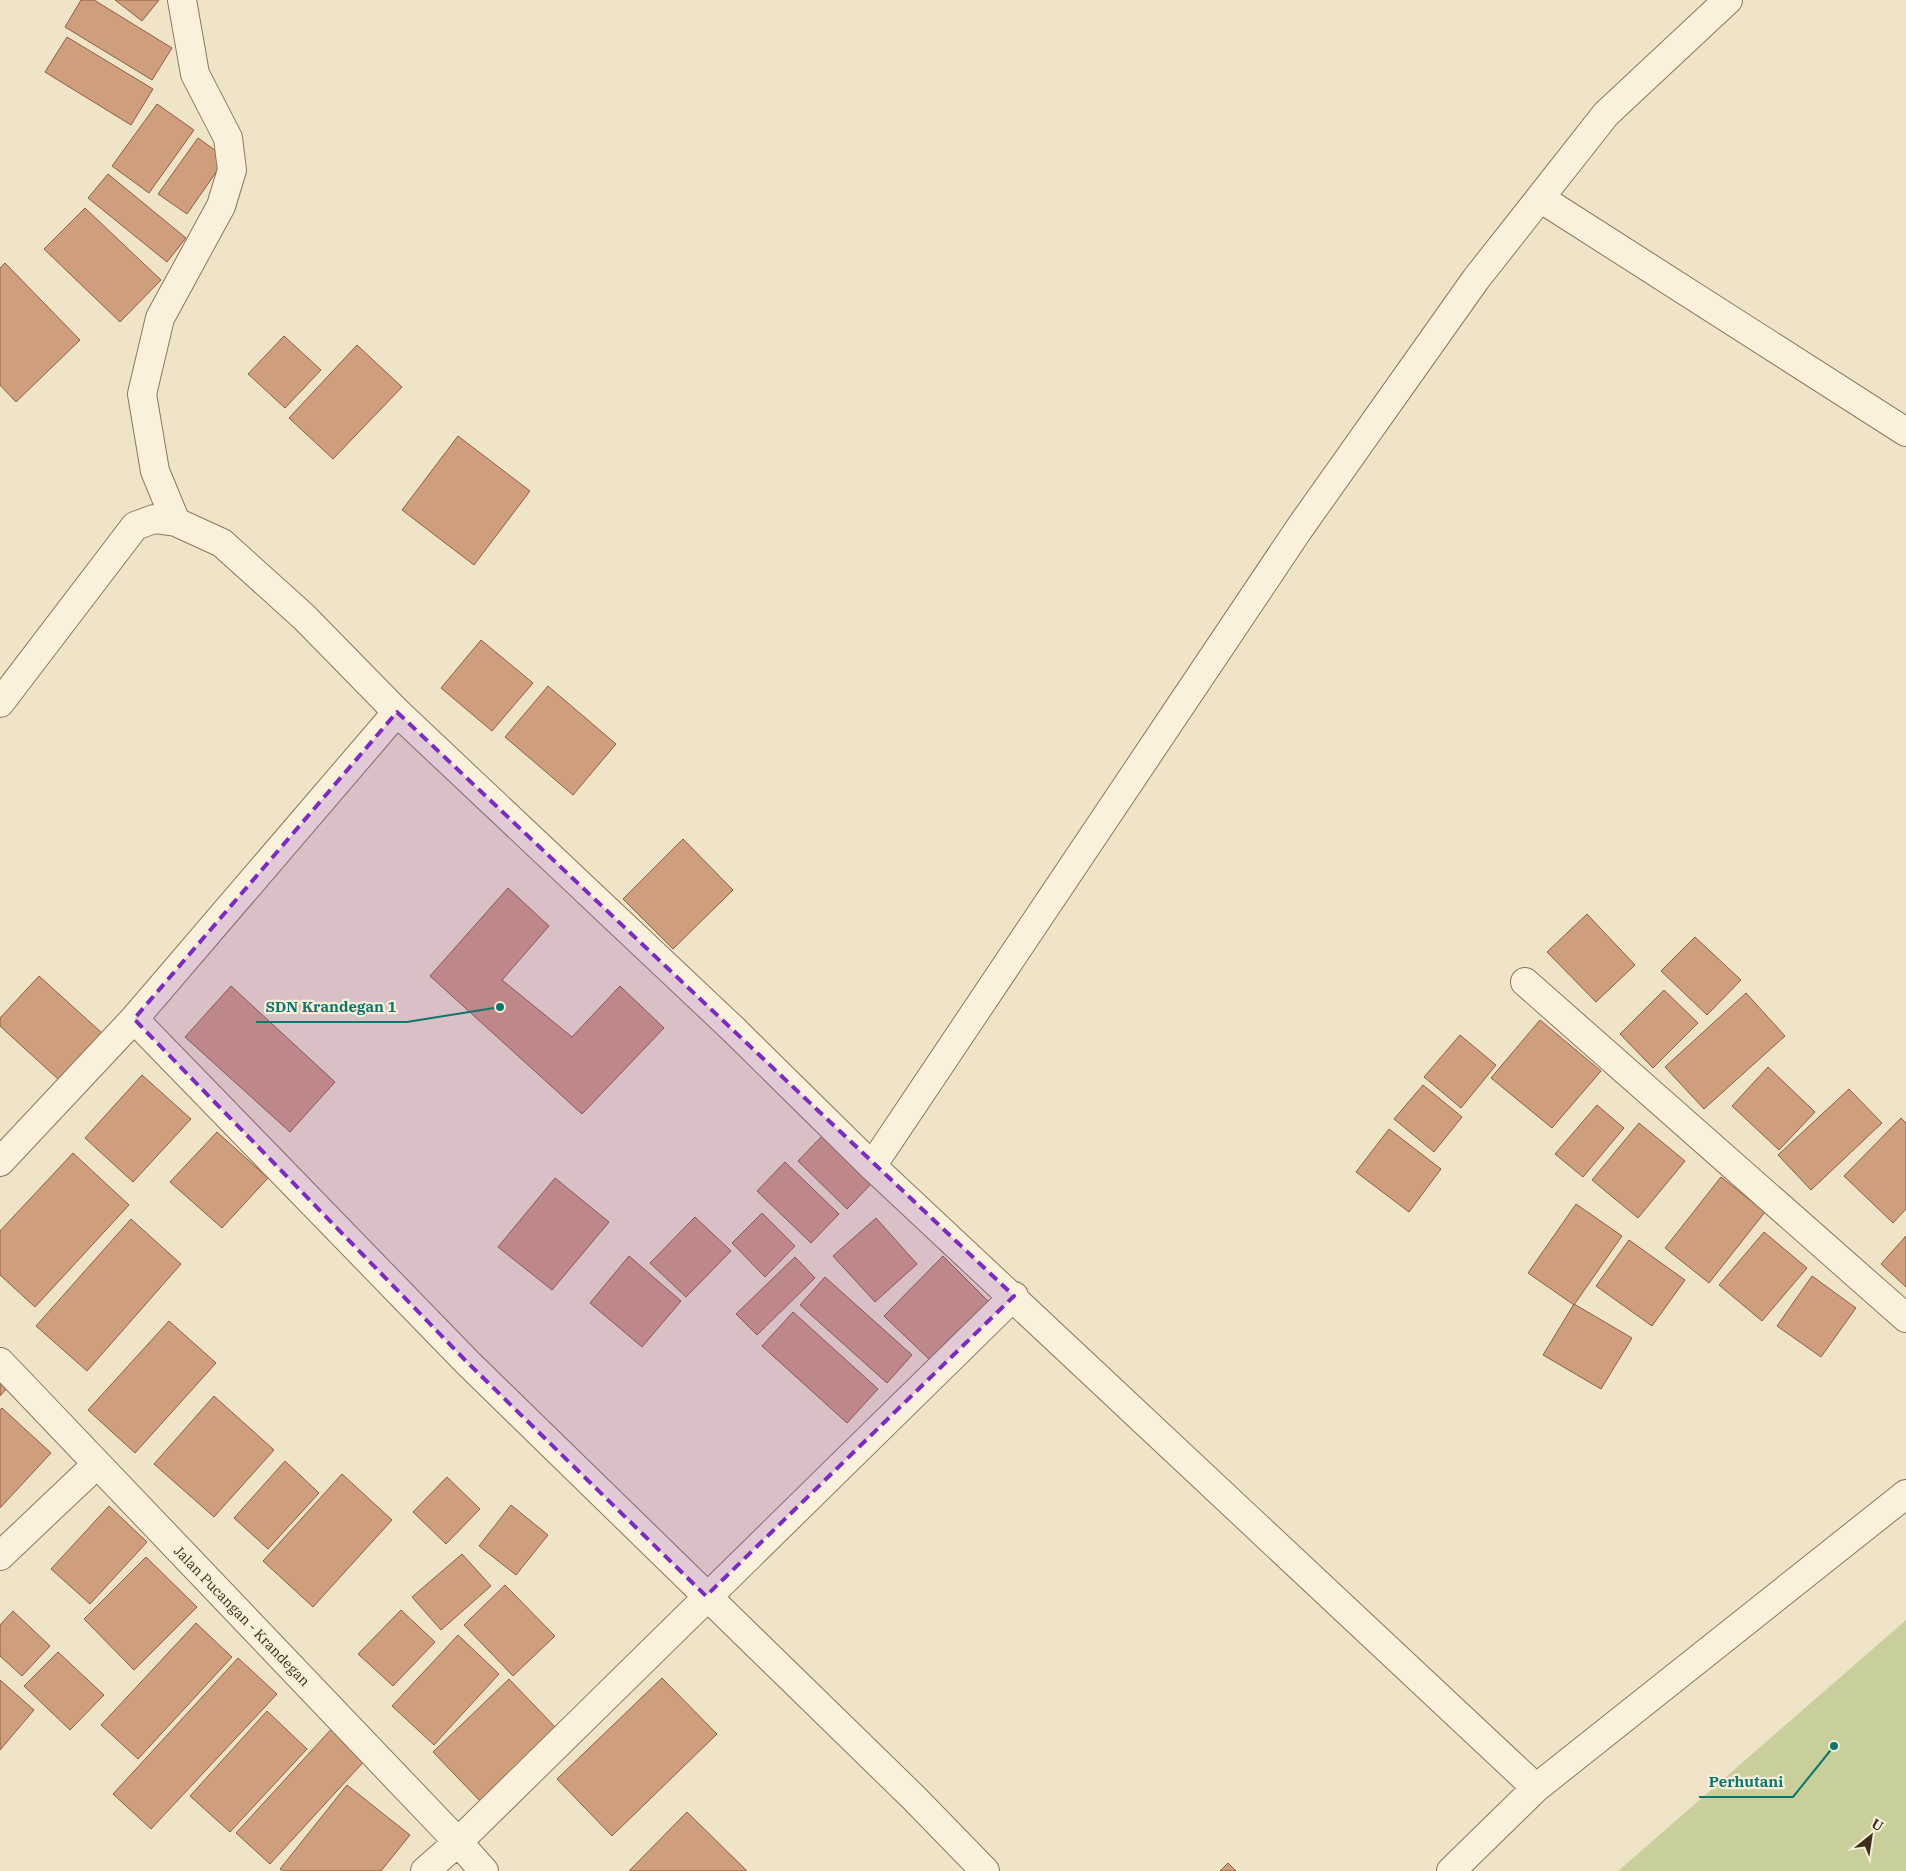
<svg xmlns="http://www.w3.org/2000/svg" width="1906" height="1871" viewBox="0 0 1906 1871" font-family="'IBM Plex Serif',serif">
<rect width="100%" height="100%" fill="#f0e4c8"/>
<path fill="#c9cf9b" d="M1906 1620V1871H1618Z"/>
<path fill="#cf9f7d" stroke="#8d5f41" d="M81 0H94L172 48 152 80 65 27Z
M115 0H159L142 21Z
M67 37 153 89 131 125 45 72Z
M157 104 194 130 149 193 112 166Z
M198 138 226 158 187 214 158 194Z
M108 174 186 238 167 262 88 198Z
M85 208 161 280 120 322 44 249Z
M5 263 80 340 16 402 0 385V268Z
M284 336 321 370 285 408 248 374Z
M357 345 402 387 333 459 289 418Z
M458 436 530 491 474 565 402 510Z
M481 640 533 683 492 731 441 688Z
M548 686 616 744 573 795 505 737Z
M683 839 733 890 673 949 623 899Z
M508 888 549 926 502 980 572 1037 620 986 664 1028 582 1114 430 976Z
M1587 914 1635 965 1596 1002 1547 952Z
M1695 937 1741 980 1707 1015 1661 971Z
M39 976 102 1033 59 1080 0 1026V1018Z
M231 986 335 1082 290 1132 185 1037Z
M1664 990 1698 1023 1653 1068 1620 1034Z
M1746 993 1785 1036 1704 1109 1665 1067Z
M1540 1020 1601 1071 1552 1128 1491 1078Z
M1460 1035 1496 1065 1461 1108 1424 1077Z
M1768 1067 1815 1112 1779 1150 1732 1106Z
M142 1075 191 1119 133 1182 85 1138Z
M1423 1085 1462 1117 1434 1152 1394 1119Z
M1849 1089 1882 1123 1811 1190 1778 1155Z
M1597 1105 1624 1128 1583 1177 1555 1154Z
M1901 1118 1906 1123V1209L1893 1223 1844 1176Z
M1639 1123 1685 1161 1638 1218 1592 1180Z
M1389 1129 1441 1169 1409 1212 1356 1172Z
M217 1132 268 1178 222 1228 170 1182Z
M824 1134 873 1182 847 1209 798 1161Z
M73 1153 129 1205 35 1307 0 1275V1231Z
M785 1162 839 1214 811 1243 757 1191Z
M1721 1177 1765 1212 1709 1283 1665 1248Z
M555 1178 609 1222 552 1290 498 1247Z
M1576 1204 1622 1236 1574 1305 1528 1273Z
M762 1213 795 1246 765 1277 732 1243Z
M695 1217 731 1251 686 1297 650 1263Z
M876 1218 917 1264 875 1302 833 1256Z
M131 1219 181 1264 87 1371 36 1326Z
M1764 1232 1807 1268 1762 1321 1719 1285Z
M1906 1236V1287L1881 1264Z
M1629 1240 1685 1280 1652 1326 1596 1286Z
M629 1256 681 1301 642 1347 590 1303Z
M943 1256 991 1304 933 1363 884 1316Z
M795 1257 815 1278 757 1335 736 1314Z
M1812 1276 1856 1308 1821 1357 1777 1326Z
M825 1277 912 1355 887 1383 800 1305Z
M1574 1304 1632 1338 1601 1389 1543 1355Z
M793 1312 878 1389 847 1423 762 1346Z
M169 1321 216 1363 135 1453 88 1410Z
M0 1380 8 1387 0 1396Z
M214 1396 274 1450 214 1517 154 1464Z
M2 1408 51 1453 0 1508V1410Z
M285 1461 319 1493 268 1549 234 1518Z
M342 1474 392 1520 313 1607 263 1561Z
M447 1477 480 1509 446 1544 413 1512Z
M511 1505 548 1535 516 1575 479 1546Z
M109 1506 147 1542 90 1604 51 1569Z
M462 1554 491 1586 441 1630 412 1597Z
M146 1557 197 1607 134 1670 84 1619Z
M505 1585 555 1636 513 1676 464 1625Z
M401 1610 435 1642 393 1686 358 1654Z
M13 1611 50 1646 22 1676 0 1656V1625Z
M196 1623 232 1657 138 1759 101 1725Z
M458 1635 499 1674 434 1745 392 1706Z
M58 1652 104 1695 70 1730 24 1686Z
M238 1658 277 1694 151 1829 113 1794Z
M662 1678 717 1734 612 1836 557 1779Z
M509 1679 557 1729 481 1802 433 1752Z
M0 1680 34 1710 0 1750Z
M267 1711 307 1749 230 1832 190 1796Z
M335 1725 369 1756 270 1864 236 1833Z
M347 1785 410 1835 381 1871H283L280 1869Z
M687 1812 747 1871H629Z
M1228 1863 1236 1871H1220Z"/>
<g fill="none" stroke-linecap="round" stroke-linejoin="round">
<defs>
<path id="street" d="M1540 198 1906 432
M176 522 155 471 142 394 160 318 221 206 232 170 228 138 195 74 182 0
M0 703 135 526 154 519 176 522 222 543 304 617 397 712 733 1029 872 1166 1536 1788
M1525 982 1906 1318
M134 1019 468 1363 914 1798 985 1871
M0 1162 134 1019 397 712
M872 1166 1299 529 1476 279 1606 114 1728 0
M0 1362 458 1842 484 1871
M0 1556 96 1465
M425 1871 458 1842 1014 1296
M1451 1871 1536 1788 1906 1494"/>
</defs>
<use href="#street" stroke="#8d765c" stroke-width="30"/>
<use href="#street" stroke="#faf1dc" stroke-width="28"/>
</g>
<path fill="#7b2cbf" fill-opacity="0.2" stroke="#7b2cbf" stroke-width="4" stroke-dasharray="10 6" stroke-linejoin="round" d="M397 712 1014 1296 706 1596 468 1363 134 1019Z"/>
<g text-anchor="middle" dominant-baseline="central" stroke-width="4.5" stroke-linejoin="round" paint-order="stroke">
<g font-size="14" fill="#3d2e20" stroke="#f7eed8">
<text transform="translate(242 1616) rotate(46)">Jalan Pucangan - Krandegan</text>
</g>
</g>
<path fill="none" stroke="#0f766e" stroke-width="2" d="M500 1007L407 1022H256M1834 1746L1793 1797H1699"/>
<g fill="#0f766e" stroke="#f7eed8" stroke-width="2">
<circle cx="500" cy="1007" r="5"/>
<circle cx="1834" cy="1746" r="5"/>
</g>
<g font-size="15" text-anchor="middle" font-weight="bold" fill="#0f766e" stroke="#f7eed8" stroke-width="4.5" stroke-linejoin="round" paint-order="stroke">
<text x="331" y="1012">SDN Krandegan 1</text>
<text x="1746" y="1787">Perhutani</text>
</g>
<g transform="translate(1871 1836) rotate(30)" stroke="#f7eed8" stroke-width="4" paint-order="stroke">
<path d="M0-4L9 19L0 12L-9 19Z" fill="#3d2e20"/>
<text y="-8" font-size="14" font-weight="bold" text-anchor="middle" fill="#3d2e20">U</text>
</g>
</svg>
